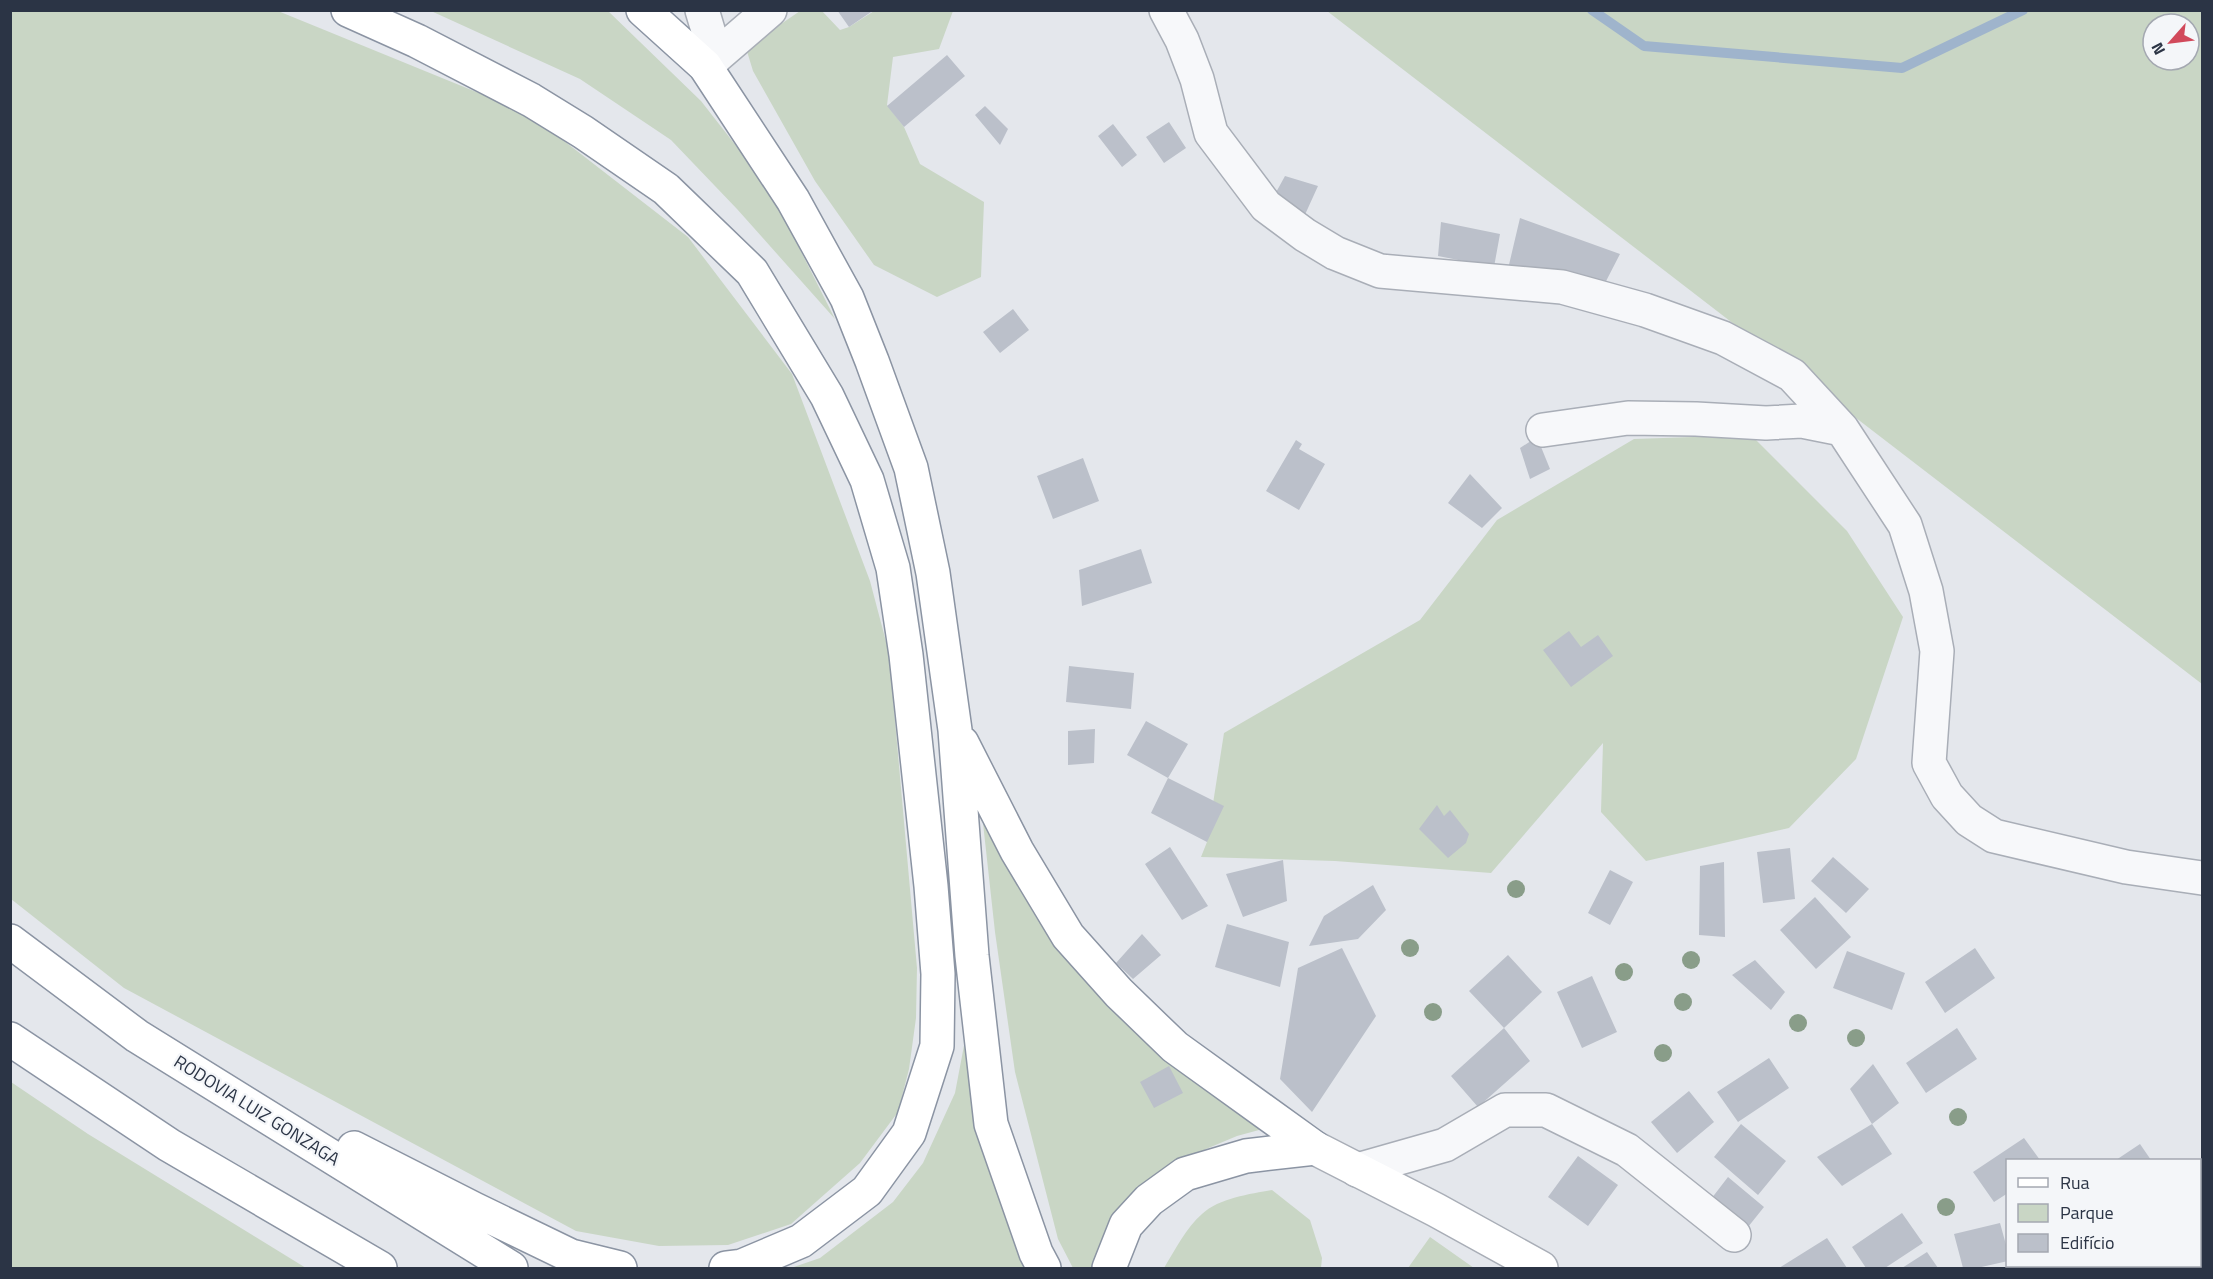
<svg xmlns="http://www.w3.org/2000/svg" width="2213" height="1279" viewBox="0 0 2213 1279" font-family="'Titillium Web',sans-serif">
<rect width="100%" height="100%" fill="#e4e7ec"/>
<path fill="#c9d6c5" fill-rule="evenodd" d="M10 11H278L528 113 688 237 792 374 870 581 889 653 917 968 916 1018 909 1069 898 1112 860 1163 791 1224 728 1245 659 1246 576 1231 124 988 11 899Z
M431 11H608L701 101 769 188 835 319 737 209 671 140 580 79Z
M800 11H822L840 30 849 27 874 11H953L939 49 893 57 887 105 904 127 920 164 984 202 981 277 937 297 874 265 815 181 753 71 746 48Z
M1327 11H2202V684ZM2153 24H2189V60H2153Z
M1751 435 1847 531 1903 617 1856 759 1789 828 1646 861 1601 812 1603 743 1491 873 1335 861 1201 857 1207 842 1224 733 1420 620 1497 520 1634 439Z
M983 823 1037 919 1074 965 1270 1127 1237 1136 1206 1149 1177 1166 1099 1268H1073L1058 1239 1015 1072 995 932Z
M969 1019 1031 1268H791L820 1258 893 1202 923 1163 955 1093Z
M11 1082 88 1134 306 1268H11Z
M1272 1190 1310 1220 1322 1258 1321 1268H1164C1175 1250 1186 1228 1202 1214 1219 1198 1250 1194 1272 1190Z
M1430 1237 1474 1268H1408Z"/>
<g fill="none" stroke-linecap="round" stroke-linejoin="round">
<path stroke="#9fb4cc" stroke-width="10" d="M1592 10 1644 46 1902 68 2023 10"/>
</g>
<path fill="#bbc0ca" d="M837 10H874L849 27Z
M947 55 965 76 904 127 887 106Z
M985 106 1008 129 1000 145 975 115Z
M1169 122 1186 148 1164 163 1146 137Z
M1113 124 1137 155 1122 167 1098 136Z
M1285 176 1318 186 1303 219 1274 196Z
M1520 218 1620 254 1603 287 1508 269Z
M1441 222 1500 234 1494 267 1438 256Z
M1013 309 1029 330 1000 353 983 332Z
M1537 437 1550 469 1530 479 1520 448Z
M1296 440 1302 444 1299 449 1325 464 1299 510 1266 491Z
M1083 458 1099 501 1053 519 1037 476Z
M1470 474 1502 508 1482 528 1448 503Z
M1141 549 1152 583 1082 606 1079 570Z
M1569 631 1581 647 1598 635 1613 656 1571 687 1543 650Z
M1069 666 1134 673 1131 709 1066 702Z
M1146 721 1188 744 1168 778 1127 755Z
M1095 729 1094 763 1068 765V731Z
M1168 778 1224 806 1207 842 1151 813Z
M1437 805 1444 816 1450 810 1469 834 1466 843 1448 858 1419 829Z
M1170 847 1208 906 1182 920 1145 864Z
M1790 848 1795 899 1763 903 1757 852Z
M1833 857 1869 889 1846 913 1811 881Z
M1283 860 1287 901 1243 917 1226 874Z
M1724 862 1725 937 1699 935 1700 866Z
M1610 870 1633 882 1610 925 1588 913Z
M1373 885 1386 910 1358 939 1309 946 1324 916Z
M1815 897 1851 937 1816 969 1780 930Z
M1227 924 1289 942 1280 987 1215 967Z
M1142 934 1161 955 1133 979 1116 963Z
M1342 948 1376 1016 1312 1112 1280 1079 1298 968Z
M1975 948 1995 978 1945 1013 1925 982Z
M1847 951 1905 973 1892 1010 1833 988Z
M1508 955 1542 992 1504 1028 1469 991Z
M1755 960 1785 992 1771 1010 1732 975Z
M1592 976 1617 1032 1582 1048 1557 992Z
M1504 1028 1530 1061 1478 1107 1451 1076Z
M1957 1028 1977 1059 1926 1093 1906 1063Z
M1769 1058 1789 1088 1738 1122 1717 1092Z
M1873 1064 1899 1103 1872 1124 1892 1154 1842 1186 1817 1157 1872 1124 1850 1089Z
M1169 1066 1183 1093 1154 1108 1140 1082Z
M1689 1091 1714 1122 1677 1153 1651 1122Z
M1741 1124 1786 1161 1758 1195 1714 1157Z
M2024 1138 2040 1160H2008V1193L1994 1202 1973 1172Z
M2140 1144 2151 1160H2116Z
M1578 1156 1618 1185 1588 1226 1548 1197Z
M1728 1177 1764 1207 1744 1232 1708 1203Z
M1902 1213 1923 1243 1885 1268H1866L1852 1247Z
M2000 1223 2008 1252V1261L1977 1268H1963L1954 1234Z
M1827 1238 1847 1268H1779Z
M2202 1249V1268H2173L2178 1266H2200V1251Z
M1927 1252 1938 1268H1902Z"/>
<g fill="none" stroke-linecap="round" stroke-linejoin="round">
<defs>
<path id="street" d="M702 10 716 57
M1166 10 1182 40 1197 79 1211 133 1266 206 1305 235 1335 253 1380 271 1562 287 1645 310 1723 338 1792 375 1842 429 1905 525 1926 591 1937 651 1929 763 1947 796 1969 820 1994 836 2126 867 2202 878
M705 66 770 10
M1543 430 1628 418 1696 419 1766 423 1802 421 1842 429
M1357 1170 1445 1145 1505 1110H1546L1627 1150 1734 1235"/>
<path id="secondary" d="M1315 1148 1436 1210 1541 1268"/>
<path id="highway" d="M348 10 417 41 531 100 583 132 666 189 752 272 827 396 867 480 893 568 906 655 931 886 938 974 937 1046 909 1133 867 1191 801 1241 742 1266 726 1268
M643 10 705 66 793 200 847 298 872 361 911 468 933 573 955 730 972 956 991 1124 1036 1253 1044 1268
M962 743 1017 851 1068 936 1119 993 1175 1047 1315 1148
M10 941 137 1036 511 1268
M10 1039 169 1145 380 1268
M354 1148 474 1209 571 1256 620 1268
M1109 1268 1126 1225 1149 1200 1185 1174 1246 1156 1315 1148"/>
</defs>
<use href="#street" stroke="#a9aeb7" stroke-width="36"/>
<use href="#secondary" stroke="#a9aeb7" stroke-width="36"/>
<use href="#highway" stroke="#8b94a3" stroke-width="36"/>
<use href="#street" stroke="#f7f8fa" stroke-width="33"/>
<use href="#secondary" stroke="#fff" stroke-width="33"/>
<use href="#highway" stroke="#fff" stroke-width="33"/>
</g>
<g fill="#899d89">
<circle cx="1516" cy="889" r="9"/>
<circle cx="1410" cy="948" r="9"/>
<circle cx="1691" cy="960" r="9"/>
<circle cx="1624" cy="972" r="9"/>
<circle cx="1683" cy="1002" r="9"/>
<circle cx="1433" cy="1012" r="9"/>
<circle cx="1798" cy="1023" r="9"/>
<circle cx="1856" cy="1038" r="9"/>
<circle cx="1663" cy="1053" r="9"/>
<circle cx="1958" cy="1117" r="9"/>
<circle cx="1946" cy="1207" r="9"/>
</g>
<g text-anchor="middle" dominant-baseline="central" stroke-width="4.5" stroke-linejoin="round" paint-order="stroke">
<g font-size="18" fill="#2b3445" stroke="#f4f6f9">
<text transform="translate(257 1110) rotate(32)">RODOVIA LUIZ GONZAGA</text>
</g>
</g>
<rect width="2213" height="1279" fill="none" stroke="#2b3445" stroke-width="24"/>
<rect x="2006" y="1159" width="195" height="108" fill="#f4f6f9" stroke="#a4a8b1" stroke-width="1.5"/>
<rect x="2018" y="1178" width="30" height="9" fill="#ffffff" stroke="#a4a8b1" stroke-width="1.5"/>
<text x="2060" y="1189" font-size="18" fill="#2b3445">Rua</text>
<rect x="2018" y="1204" width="30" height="18" fill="#c9d6c5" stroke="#a4a8b1" stroke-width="1.5"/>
<text x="2060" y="1219" font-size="18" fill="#2b3445">Parque</text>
<rect x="2018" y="1234" width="30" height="18" fill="#bbc0ca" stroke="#a4a8b1" stroke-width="1.5"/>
<text x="2060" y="1249" font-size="18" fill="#2b3445">Edifício</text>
<g transform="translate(2171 42) rotate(242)"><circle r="28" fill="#f4f6f9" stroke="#a4a8b1" stroke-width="1.5"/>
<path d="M0-4.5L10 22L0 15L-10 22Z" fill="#d1495b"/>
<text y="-9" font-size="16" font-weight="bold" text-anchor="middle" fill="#2b3445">N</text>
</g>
</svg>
